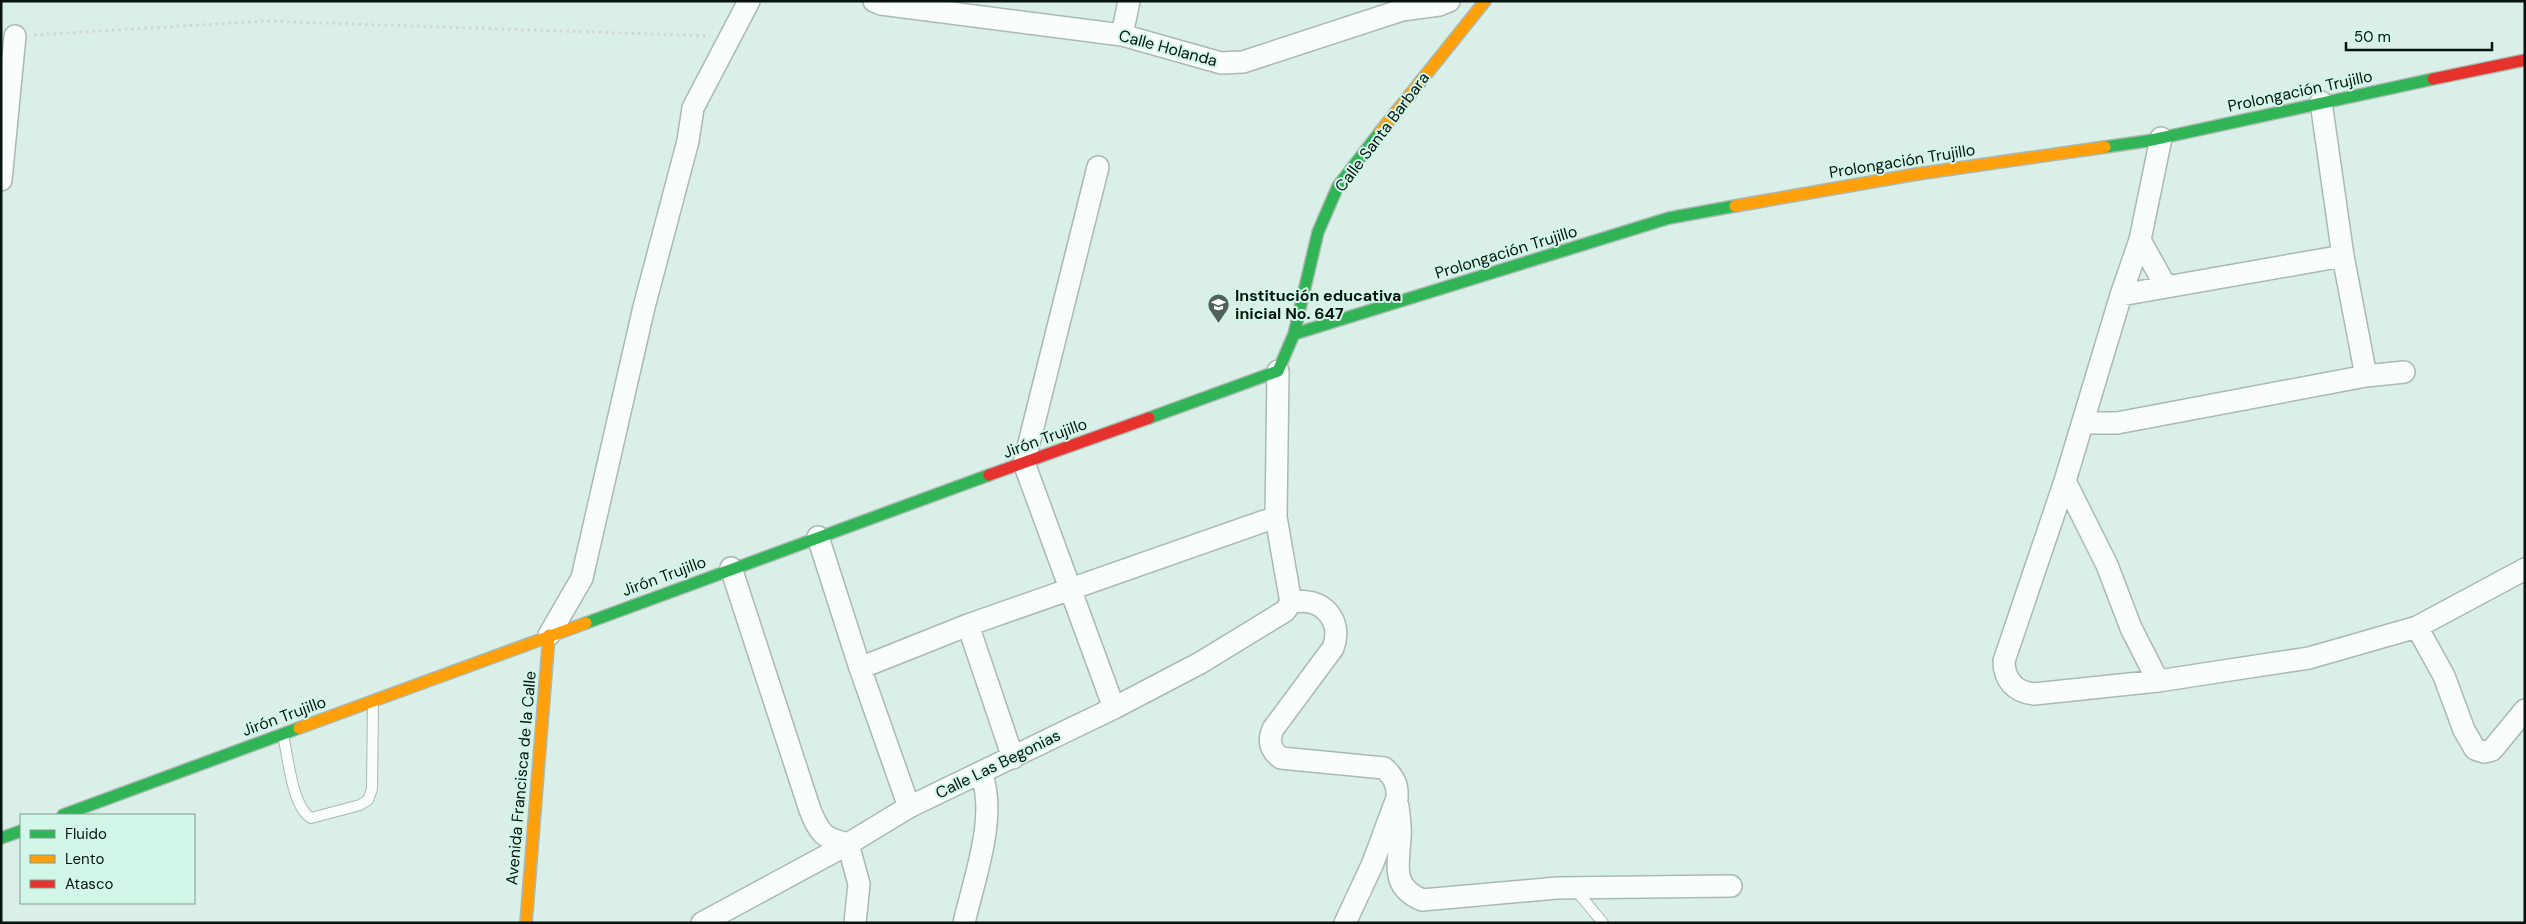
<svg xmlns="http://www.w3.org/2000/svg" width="2526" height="924" viewBox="0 0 2526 924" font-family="'DM Sans',sans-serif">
<rect width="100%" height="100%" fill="#daefe7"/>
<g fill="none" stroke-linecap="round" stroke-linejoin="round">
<defs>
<path id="lane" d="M283 735C288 756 292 807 311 818L360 805 368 800 372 789 373 702
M1574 888 1603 923"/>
<path id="street" d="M874 1 881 4 1122 35 1221 63 1243 62 1402 10 1439 5 1449 1
M1122 35 1129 1
M2321 102 2343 256 2366 376
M2161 138 2140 240 2121 295 2065 481 2004 661C2004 680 2015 692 2034 694L2158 681 2309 658 2417 627 2525 569
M1098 167 1024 463 1114 708
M1 180 15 36
M2140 240 2166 287
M2121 295 2343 256
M1278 371 1276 517 1291 603
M2084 423H2117L2366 376 2404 372
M2065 481 2107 565 2131 628 2158 681
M818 537 860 668 909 807
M731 568 810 810C820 834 823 838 848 844L859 884 855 923
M1291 603C1321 595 1344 620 1333 648L1273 729C1268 741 1270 750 1281 758L1384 768C1394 777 1398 785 1397 798L1373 863 1345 923
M968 625 1013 758
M2417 627 2444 676 2464 730 2475 749 2484 752 2492 750 2525 710
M549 635 582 578 644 307 688 141 693 108 749 1
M860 668 968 625 1276 517
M1398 806C1399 816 1401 827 1400 837 1399 865 1390 886 1422 900L1557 888 1731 886
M702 923 848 844 909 807 1114 708 1200 663 1285 611 1291 603
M964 923C974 879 998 816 981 773"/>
<path id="fast" d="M2105 147 2147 141 2433 79
M1294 334 1669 218 1735 206
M1149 418 1278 371 1294 334 1318 232 1338 186 1380 132
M586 623 989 475
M63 815 299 728
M1 838 21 831"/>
<path id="slow" d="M1380 132 1485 1
M1735 206 1917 174 2105 147
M299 728 586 623
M526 923 549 635"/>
<path id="jam" d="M2433 79 2525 60
M989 475 1149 418"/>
</defs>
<use href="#lane" stroke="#a9b9b3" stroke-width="12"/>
<use href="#street" stroke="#a9b9b3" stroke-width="24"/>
<use href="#fast" stroke="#a9b9b3" stroke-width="14"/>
<use href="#slow" stroke="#a9b9b3" stroke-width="14"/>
<use href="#jam" stroke="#a9b9b3" stroke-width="14"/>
<path stroke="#d2d7d5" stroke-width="3" stroke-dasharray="2.5 4" stroke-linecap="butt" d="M34 35 265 21 710 36"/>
<use href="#lane" stroke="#f9fdfb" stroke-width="10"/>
<use href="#street" stroke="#f9fdfb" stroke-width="21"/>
<use href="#fast" stroke="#30b455" stroke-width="11"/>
<use href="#slow" stroke="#ff9f0a" stroke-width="11"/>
<use href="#jam" stroke="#e5322d" stroke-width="11"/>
</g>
<defs>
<symbol id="school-pin" viewBox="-11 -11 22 30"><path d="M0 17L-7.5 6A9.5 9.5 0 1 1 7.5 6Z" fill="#50605a" stroke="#d2f7e9"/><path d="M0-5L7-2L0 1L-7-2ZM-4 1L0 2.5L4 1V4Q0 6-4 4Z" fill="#fff"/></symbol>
</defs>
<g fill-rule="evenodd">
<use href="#school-pin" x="1206" y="292" width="25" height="34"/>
</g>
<g text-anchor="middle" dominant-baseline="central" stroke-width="4" stroke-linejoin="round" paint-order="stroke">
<g font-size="16" fill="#06130e" stroke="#d2f7e9">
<text transform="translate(1168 48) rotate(15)">Calle Holanda</text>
<text transform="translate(2300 91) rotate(-12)">Prolongación Trujillo</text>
<text transform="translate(1382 132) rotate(-53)">Calle Santa Barbara</text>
<text transform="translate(1902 161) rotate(-9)">Prolongación Trujillo</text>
<text transform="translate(1506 252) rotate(-17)">Prolongación Trujillo</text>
<text transform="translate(1045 438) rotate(-20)">Jirón Trujillo</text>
<text transform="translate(664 576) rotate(-20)">Jirón Trujillo</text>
<text transform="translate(284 716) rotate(-20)">Jirón Trujillo</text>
<text transform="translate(998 764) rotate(-26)">Calle Las Begonias</text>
<text transform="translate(521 778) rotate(-85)">Avenida Francisca de la Calle</text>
</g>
<g font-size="16" font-weight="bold" fill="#06130e" stroke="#d2f7e9" text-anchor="start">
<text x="1235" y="295">Institución educativa<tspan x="1235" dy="18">inicial No. 647</tspan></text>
</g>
</g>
<rect width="2526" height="924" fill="none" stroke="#06130e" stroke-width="5"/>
<rect x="20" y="814" width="175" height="90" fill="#d2f7e9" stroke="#809c91"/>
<rect x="30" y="830" width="25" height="8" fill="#30b455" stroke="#809c91"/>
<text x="65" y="839" font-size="15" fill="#06130e">Fluido</text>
<rect x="30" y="855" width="25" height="8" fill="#ff9f0a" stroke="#809c91"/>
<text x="65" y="864" font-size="15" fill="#06130e">Lento</text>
<rect x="30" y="880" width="25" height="8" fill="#e5322d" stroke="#809c91"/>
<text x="65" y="889" font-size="15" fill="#06130e">Atasco</text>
<path d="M2346 42v8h146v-8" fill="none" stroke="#06130e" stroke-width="2.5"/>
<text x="2354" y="42" font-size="15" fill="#06130e" stroke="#d2f7e9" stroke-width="4" paint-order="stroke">50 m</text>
</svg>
